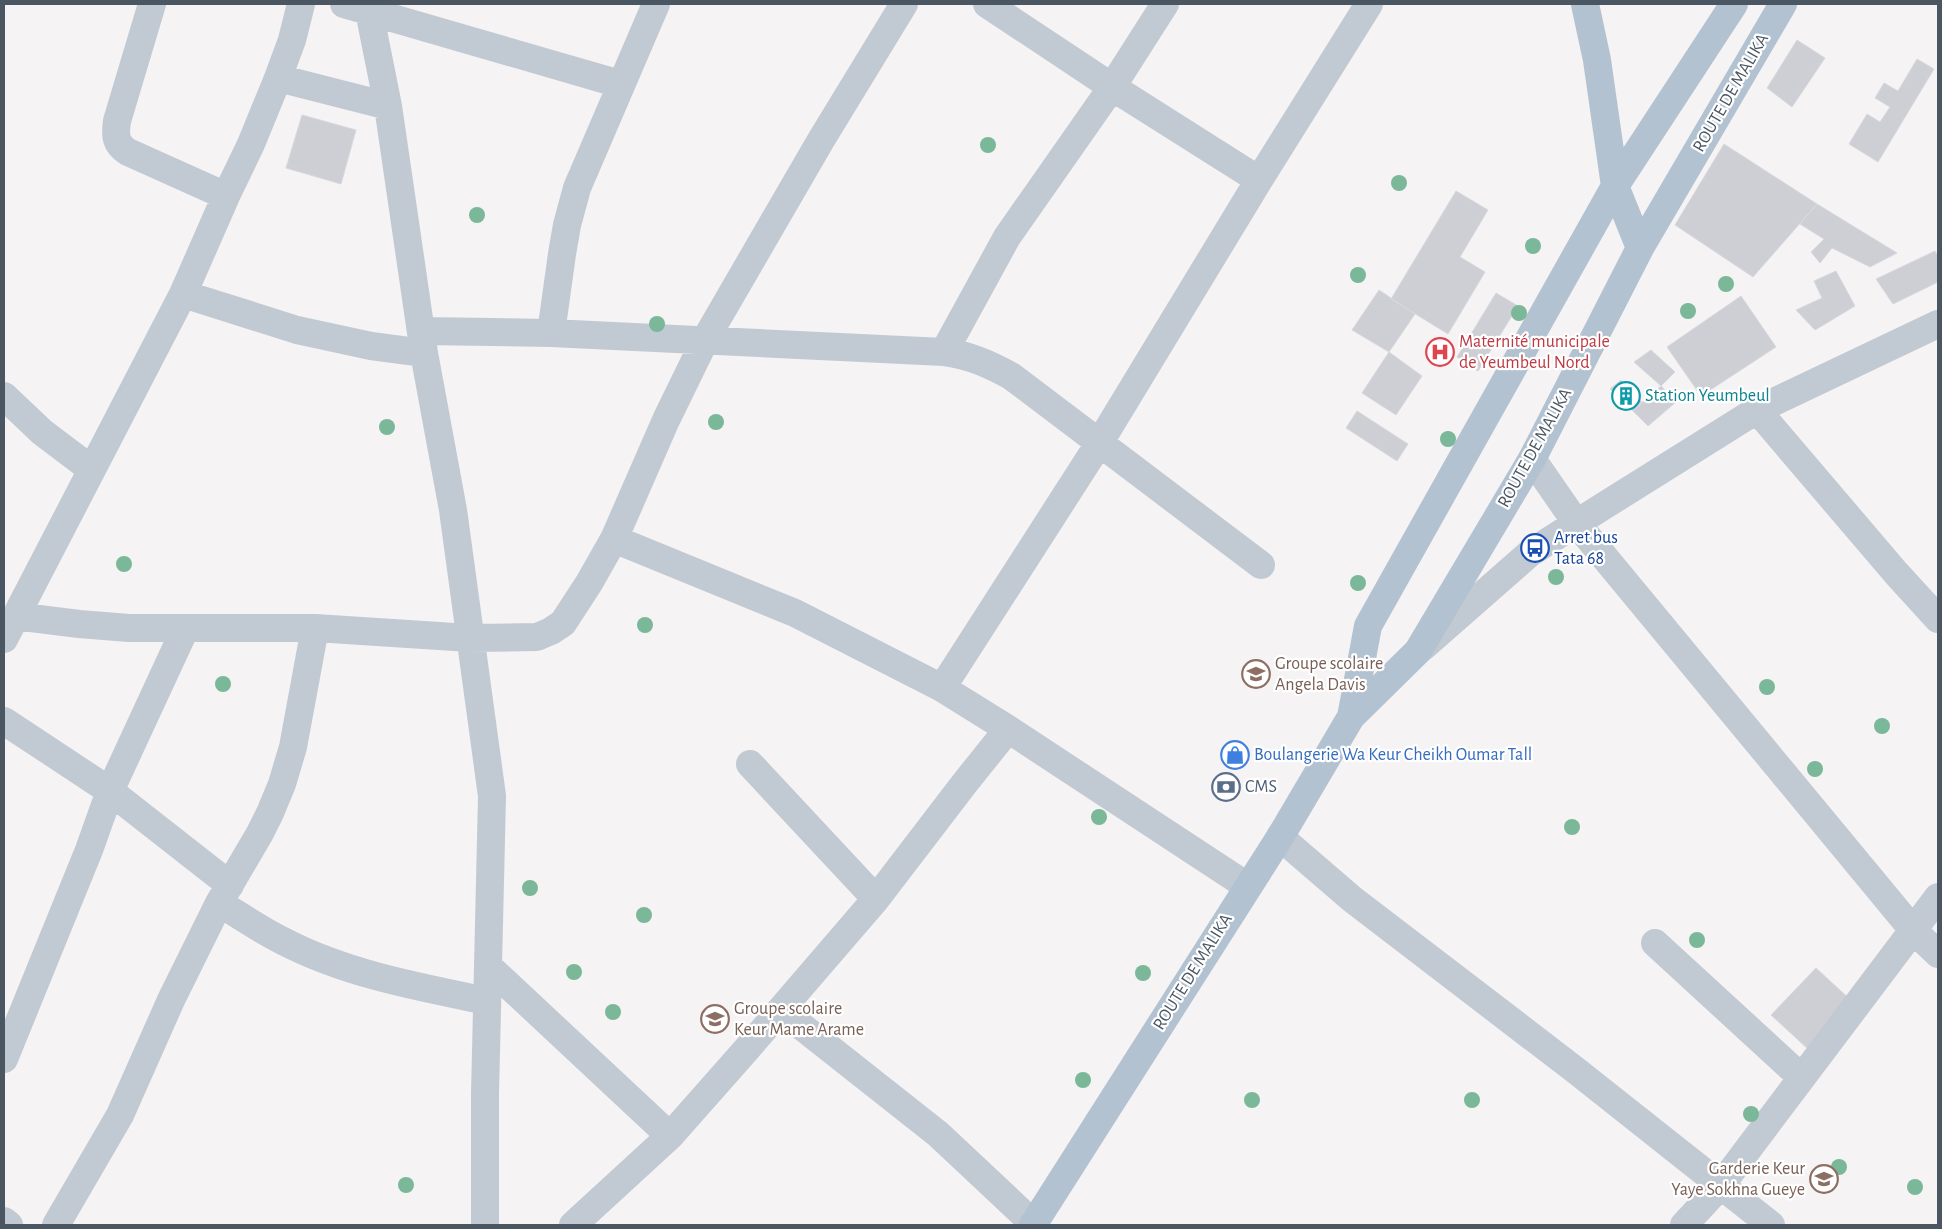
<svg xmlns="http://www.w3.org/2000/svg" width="1942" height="1229" viewBox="0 0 1942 1229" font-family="'Alegreya Sans',sans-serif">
<rect width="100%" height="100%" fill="#f5f3f3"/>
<path fill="#cdcfd5" stroke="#d7d9de" d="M1797 40 1825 58 1792 107 1767 88Z
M1917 59 1934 69 1878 162 1849 144 1867 114 1880 122 1890 107 1875 98 1884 83 1898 91Z
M302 115 356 130 341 184 286 168Z
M1724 144 1817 204 1753 277 1675 225Z
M1456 191 1488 210 1460 257 1485 272 1448 334 1391 299Z
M1817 204 1897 253 1870 267 1832 248 1820 263 1811 252 1824 239 1800 224Z
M1935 251 1938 256V282L1893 304 1876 279Z
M1836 271 1855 306 1815 330 1796 310 1822 298 1814 281Z
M1379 290 1415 314 1389 352 1352 330Z
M1496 293 1518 306 1478 371 1457 357Z
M1741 296 1776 347 1701 396 1667 347Z
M1651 350 1675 372 1661 386 1634 362Z
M1389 352 1422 376 1396 415 1362 393Z
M1621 380 1642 402 1633 411 1610 389Z
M1661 386 1676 402 1648 426 1633 411Z
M1357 411 1408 444 1397 461 1346 428Z
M1816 968 1854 1003 1809 1050 1771 1015Z"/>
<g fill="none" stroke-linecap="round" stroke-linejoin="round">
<path stroke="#c1cad2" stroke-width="28" d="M152 4 117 121C115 135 115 144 128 152L226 196
M344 4 620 84
M987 4 1112 87 1259 180
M369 11 388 106 424 353 453 510 492 796 485 1094V1225
M278 78 388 106
M183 294 297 330 371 346 424 353
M421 331 551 333 944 352C969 355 989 364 1011 376L1261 565
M551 333 562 254 567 225 577 188 656 4
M944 352 1007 237 1112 87 1165 4
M4 396 42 432 91 469
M1757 410 1896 573 1938 619
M1532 459 1577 524 1913 930 1938 954
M614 539 795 613 942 688 1008 729 1247 886
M15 616 79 624 129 628H315L470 638 537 637 551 631 563 623 589 583 614 539 666 420 705 340 821 140 904 4
M4 639 183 294 226 196 251 144 278 78 292 40 301 4
M1423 647 1530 553 1602 507 1757 410 1938 324
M942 688 1100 442 1259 180 1369 4
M4 721 110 791 230 885
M750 764 876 899
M1280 837 1352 899 1574 1069 1771 1225
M219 903C241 916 262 931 285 942 347 974 419 987 487 1001
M1655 943 1801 1077
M488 966 670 1136
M781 1010 938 1134 1035 1225
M4 1059 89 850 110 791 185 629
M4 1221 9 1225
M56 1225 120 1115 171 1000 219 903 260 833 270 813 282 784 293 747 315 628
M573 1225 670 1136 746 1050 876 899 964 784 1008 729
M1684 1225 1721 1185 1938 897"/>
<path stroke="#b3c2d1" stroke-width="28" d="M1585 4 1597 60 1615 186 1640 248
M1351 717 1368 626 1615 186 1734 4
M1033 1225 1280 837 1351 717 1418 651 1532 459 1640 248 1783 4"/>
</g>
<g fill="#7bb799">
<circle cx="988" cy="145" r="8"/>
<circle cx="1399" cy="183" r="8"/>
<circle cx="477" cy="215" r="8"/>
<circle cx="1533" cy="246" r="8"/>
<circle cx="1358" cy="275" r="8"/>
<circle cx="1726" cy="284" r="8"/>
<circle cx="1688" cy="311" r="8"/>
<circle cx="1519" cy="313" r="8"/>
<circle cx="657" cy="324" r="8"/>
<circle cx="716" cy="422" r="8"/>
<circle cx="387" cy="427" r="8"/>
<circle cx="1448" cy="439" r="8"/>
<circle cx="124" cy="564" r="8"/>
<circle cx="1556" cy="577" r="8"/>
<circle cx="1358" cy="583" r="8"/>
<circle cx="645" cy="625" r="8"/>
<circle cx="223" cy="684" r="8"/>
<circle cx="1767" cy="687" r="8"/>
<circle cx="1882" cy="726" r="8"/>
<circle cx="1815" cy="769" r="8"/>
<circle cx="1099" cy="817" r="8"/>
<circle cx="1572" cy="827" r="8"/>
<circle cx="530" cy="888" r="8"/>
<circle cx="644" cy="915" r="8"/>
<circle cx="1697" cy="940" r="8"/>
<circle cx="574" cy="972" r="8"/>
<circle cx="1143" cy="973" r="8"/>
<circle cx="613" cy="1012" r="8"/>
<circle cx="1083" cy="1080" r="8"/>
<circle cx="1252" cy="1100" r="8"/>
<circle cx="1472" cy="1100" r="8"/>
<circle cx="1751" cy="1114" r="8"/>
<circle cx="1839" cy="1167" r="8"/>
<circle cx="406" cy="1185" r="8"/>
<circle cx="1915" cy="1187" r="8"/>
</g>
<defs>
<symbol id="hospital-ring" viewBox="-11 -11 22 22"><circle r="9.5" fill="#fff" stroke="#e0444e" stroke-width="1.5"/><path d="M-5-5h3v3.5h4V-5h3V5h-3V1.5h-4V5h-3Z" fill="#e0444e"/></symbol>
<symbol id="building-ring" viewBox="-11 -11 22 22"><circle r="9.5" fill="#fff" stroke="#0f9aa8" stroke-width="1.5"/><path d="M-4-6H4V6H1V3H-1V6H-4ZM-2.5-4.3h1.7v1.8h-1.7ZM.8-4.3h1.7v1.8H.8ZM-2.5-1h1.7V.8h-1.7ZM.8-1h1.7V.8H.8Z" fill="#0f9aa8"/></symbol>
<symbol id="bus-ring" viewBox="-11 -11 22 22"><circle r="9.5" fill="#fff" stroke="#1a4fb4" stroke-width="1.5"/><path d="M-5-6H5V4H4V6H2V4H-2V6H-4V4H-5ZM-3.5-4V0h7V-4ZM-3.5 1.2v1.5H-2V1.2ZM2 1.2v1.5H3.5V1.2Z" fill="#1a4fb4"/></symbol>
<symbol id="school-ring" viewBox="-11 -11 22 22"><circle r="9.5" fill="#fff" stroke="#8d6e63" stroke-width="1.5"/><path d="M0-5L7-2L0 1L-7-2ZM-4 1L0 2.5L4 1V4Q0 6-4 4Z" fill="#8d6e63"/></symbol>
<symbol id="shop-ring" viewBox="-11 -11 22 22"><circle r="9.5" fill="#fff" stroke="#3f7fe0" stroke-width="1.5"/><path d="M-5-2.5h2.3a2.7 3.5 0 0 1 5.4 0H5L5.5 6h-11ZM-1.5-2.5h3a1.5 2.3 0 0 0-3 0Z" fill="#3f7fe0"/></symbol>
<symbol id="bank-ring" viewBox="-11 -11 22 22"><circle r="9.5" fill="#fff" stroke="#5c6f8a" stroke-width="1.5"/><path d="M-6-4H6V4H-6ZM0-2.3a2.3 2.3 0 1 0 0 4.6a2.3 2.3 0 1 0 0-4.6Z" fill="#5c6f8a"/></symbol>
</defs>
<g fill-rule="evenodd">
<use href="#hospital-ring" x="1424" y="336" width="32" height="32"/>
<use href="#building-ring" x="1610" y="380" width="32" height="32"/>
<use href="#bus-ring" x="1519" y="532" width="32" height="32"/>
<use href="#school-ring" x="1240" y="658" width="32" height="32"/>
<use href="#shop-ring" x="1219" y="739" width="32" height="32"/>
<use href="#bank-ring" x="1210" y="771" width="32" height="32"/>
<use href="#school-ring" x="699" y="1003" width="32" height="32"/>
<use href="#school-ring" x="1808" y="1163" width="32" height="32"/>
</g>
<g text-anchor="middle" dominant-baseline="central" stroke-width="4.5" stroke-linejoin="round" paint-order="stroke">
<g font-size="18" fill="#4a5661" stroke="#fff">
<text transform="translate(1731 93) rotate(-60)">ROUTE DE MALIKA</text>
<text transform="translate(1535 448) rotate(-61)">ROUTE DE MALIKA</text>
<text transform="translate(1193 972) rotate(-58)">ROUTE DE MALIKA</text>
</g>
<g font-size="18" fill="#be3a42" stroke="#fff" text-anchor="start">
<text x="1459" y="342">Maternité municipale<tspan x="1459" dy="21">de Yeumbeul Nord</tspan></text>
</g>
<g font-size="18" fill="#0d838f" stroke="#fff" text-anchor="start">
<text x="1645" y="396">Station Yeumbeul</text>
</g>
<g font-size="18" fill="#164399" stroke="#fff" text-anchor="start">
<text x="1554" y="538">Arret bus<tspan x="1554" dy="21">Tata 68</tspan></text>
</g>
<g font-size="18" fill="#785e54" stroke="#fff" text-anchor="start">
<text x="1275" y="664">Groupe scolaire<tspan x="1275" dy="21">Angela Davis</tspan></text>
<text x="734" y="1009">Groupe scolaire<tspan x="734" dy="21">Keur Mame Arame</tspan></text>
<text x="1805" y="1169" text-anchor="end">Garderie Keur<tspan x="1805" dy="21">Yaye Sokhna Gueye</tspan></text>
</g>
<g font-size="18" fill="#366cbe" stroke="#fff" text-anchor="start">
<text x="1254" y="755">Boulangerie Wa Keur Cheikh Oumar Tall</text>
</g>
<g font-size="18" fill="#4e5e75" stroke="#fff" text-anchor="start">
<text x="1245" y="787">CMS</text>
</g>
</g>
<rect width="1942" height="1229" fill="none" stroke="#4a5661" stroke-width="10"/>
</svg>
